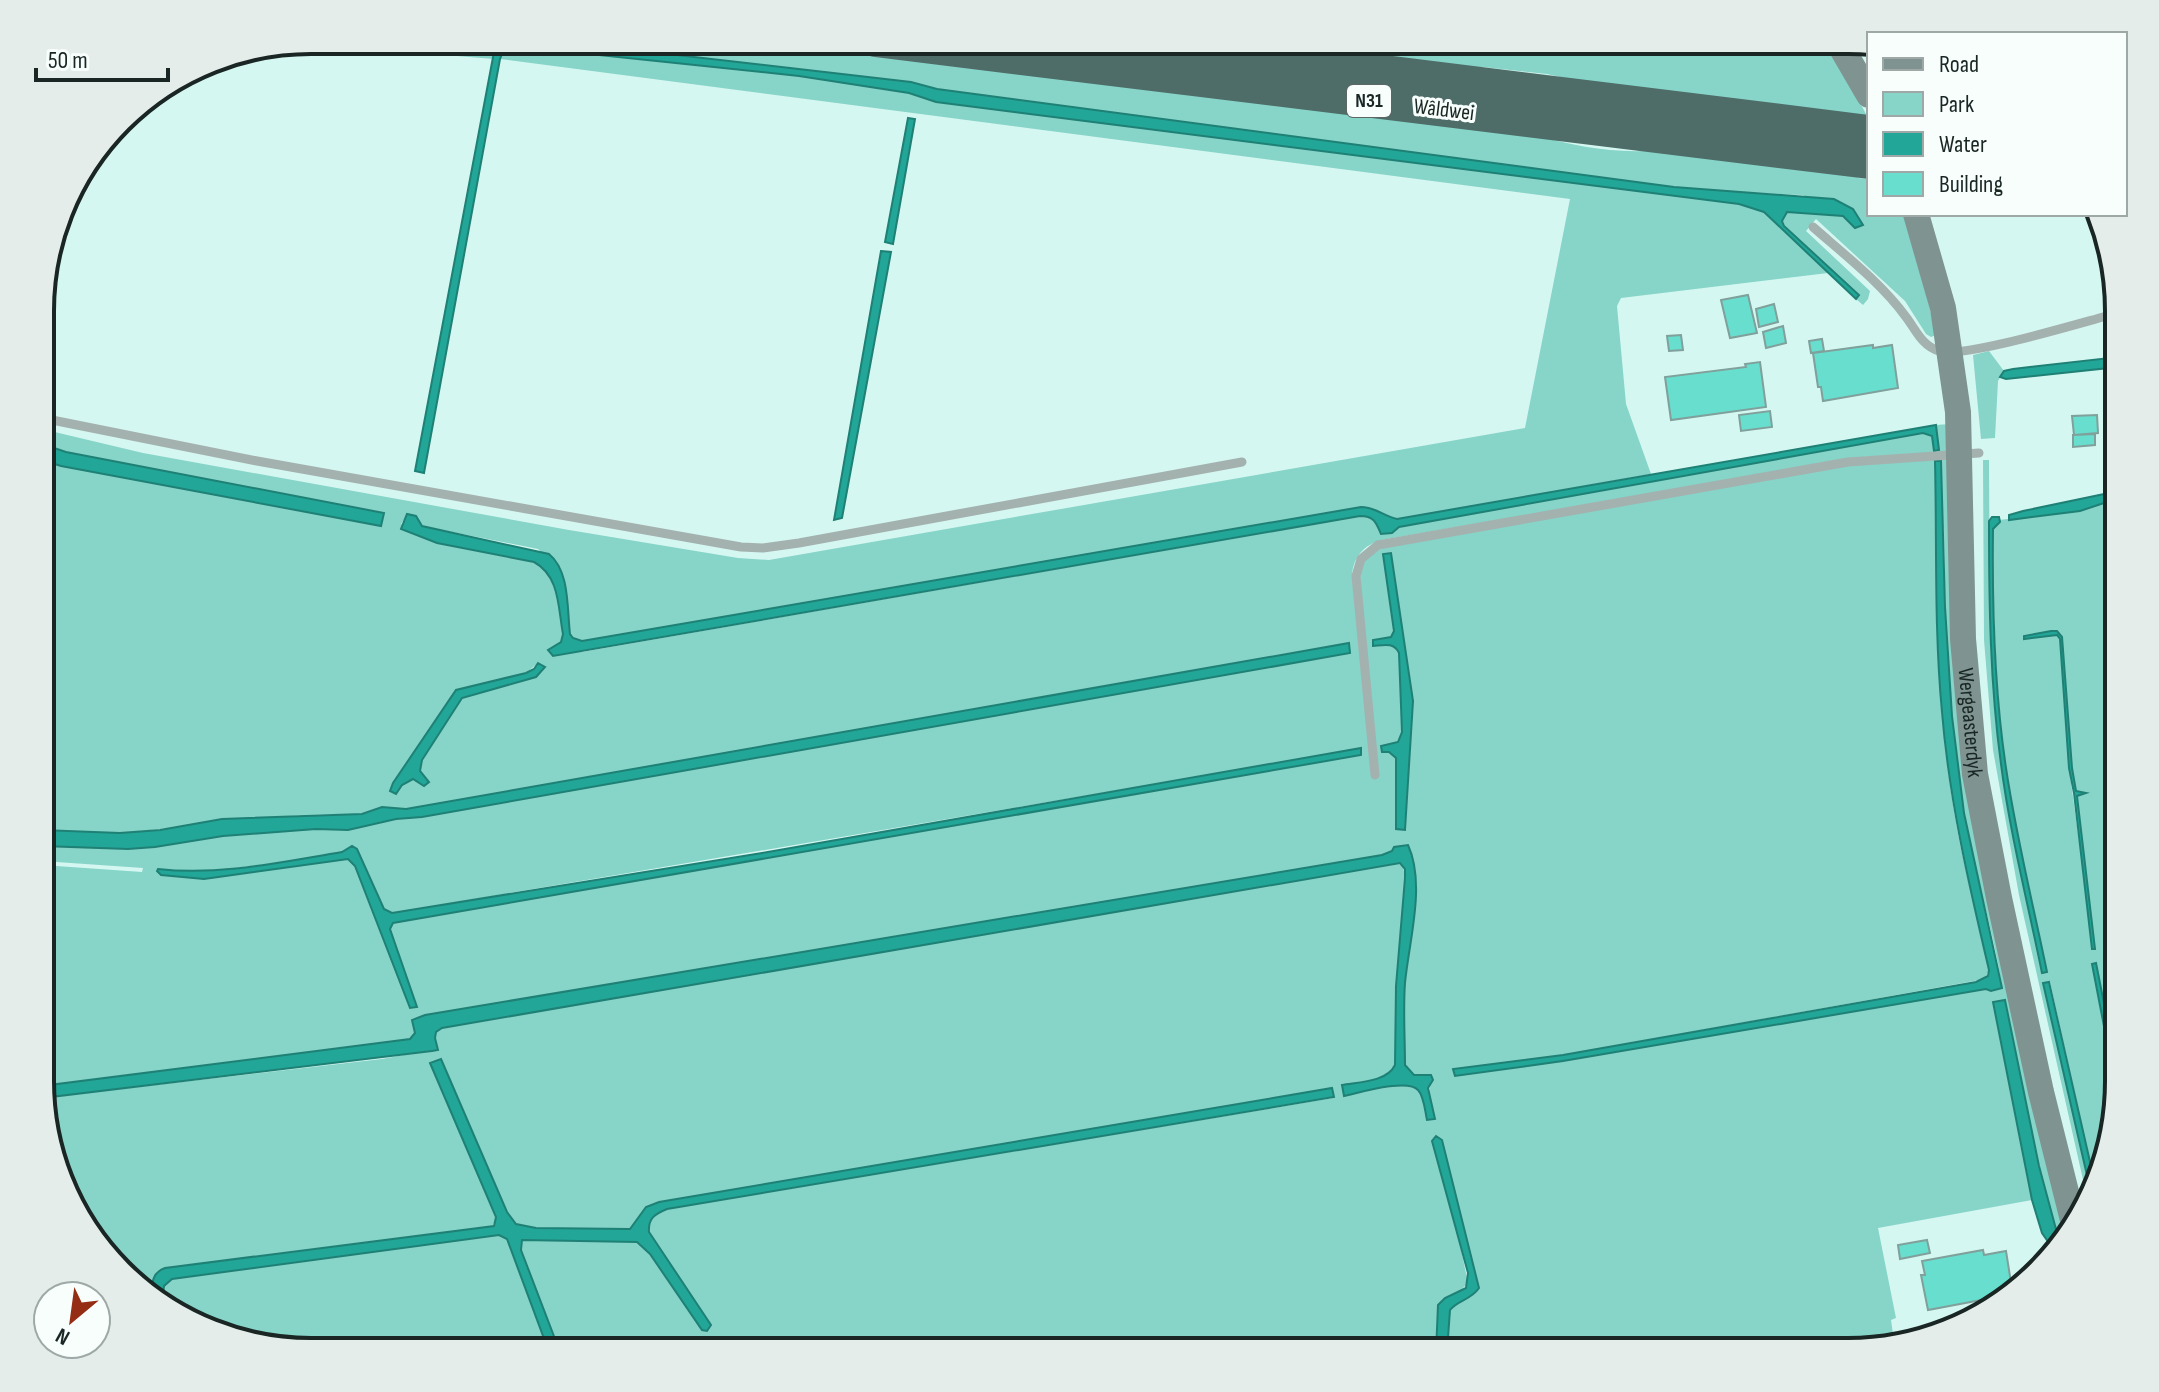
<svg xmlns="http://www.w3.org/2000/svg" width="2159" height="1392" viewBox="0 0 2159 1392" font-family="'Sofia Sans Condensed',sans-serif">
<rect width="100%" height="100%" fill="#d5f7f1"/>
<path fill="#87d4c8" fill-rule="evenodd" d="M311 40H417L488 45 494 52V59L297 43Z
M539 40H764L1535 135C1576 147 1618 154 1660 150L1858 174V178L1869 179V214H1905L1914 241 1936 335 1931 337 1926 334 1905 301 1816 219 1806 231 1870 291 1868 299 1863 305 1856 299 1858 295 1784 226 1782 218 1786 212 1843 216 1863 225 1803 195 1738 193 1674 187 937 89 911 82Z
M1223 40H1823L1840 64 1867 116 1596 85 1547 74 1483 67 1446 68Z
M513 46 799 76 909 93 936 102 1739 204 1764 212 1828 273 1621 298 1617 306 1626 404 1651 474 1397 519C1384 517 1374 510 1361 507L582 641 573 638 570 634 563 573 538 549 422 526 415 516 407 515 401 524 534 562C560 576 558 608 563 634L561 642 582 652 1360 516C1373 516 1376 522 1381 533H1391L1399 527 1923 433 1932 436 1934 450 1939 449 1936 425 1950 424 1952 449 1945 452 1863 457 1387 539C1366 543 1354 554 1352 575L1369 751 1360 577 1364 561 1381 548 1844 466 1948 459 1955 619 2068 1237 2060 1244 2039 1166 2005 1000 1994 1002 2032 1200 1878 1228 1896 1318 1891 1320 1894 1341 1853 1351 1447 1352 1450 1310C1458 1300 1472 1300 1479 1287L1452 1186 1432 1141 1457 1230 1468 1283 1459 1292 1445 1298 1437 1313 1436 1352H728L721 1341 712 1346 715 1352H560L521 1250 520 1242 525 1238 637 1242 650 1254 702 1330 711 1325 649 1232 651 1218 667 1209 1333 1098 1331 1088 659 1202 646 1207 630 1229 536 1228 515 1224 506 1212 441 1059 431 1063 496 1217 493 1226 165 1268C152 1273 152 1284 152 1297L77 1217 42 1116V1098L382 1059 430 1050 436 1032 442 1028 1394 863 1403 865 1405 878 1396 986 1395 1065C1387 1082 1360 1082 1343 1085L1344 1096C1359 1093 1408 1078 1418 1090 1424 1096 1425 1111 1427 1120L1434 1118 1429 1095 1430 1083 1408 1071 1405 1065V985L1416 884 1408 846 1394 847 1392 851 1382 855 425 1015 412 1020 415 1033 410 1039 42 1086V865L142 872 143 868 42 861V846L128 849 155 847 223 836 316 829 346 830 396 819 422 817 1350 652 1349 643 406 809 382 807 362 814 300 815 120 833 42 830V460L380 526 384 513 66 452 42 444V429L143 453 569 530 738 558 769 560 1525 428 1570 199 500 59 504 49ZM1944 528C1945 624 1948 720 1964 815 1974 873 1994 930 2002 988L1986 989 1563 1061 1454 1076V1069L1563 1055 1985 979 1989 970C1980 928 1969 887 1960 844 1940 743 1935 640 1936 537ZM1384 554H1391L1413 701 1405 830 1396 758 1389 752H1382L1381 746 1398 742 1402 731 1399 653C1394 642 1385 645 1374 646L1373 640 1391 637 1394 631ZM538 663 545 667 462 698 422 760 420 771 428 782 424 786 413 779 401 785 393 783 456 691 526 673ZM1361 749 1360 755 393 923 390 928 416 1007 355 866 348 859 204 879 158 873C220 873 281 862 342 852L350 847 357 849 384 909 392 913Z
M1989 351 2004 371 1998 381 1995 438 1981 439 1973 355Z
M1983 460H1989L1990 640 1996 726 2001 765 2042 973 2047 972C2032 902 2014 832 2005 761 1995 683 1993 607 1993 529L1999 520 2080 511 2110 501V497L2118 495V974L2115 977V982L2118 980V1082L2096 964H2093L2118 1099 2093 1175 2050 982 2043 984 2089 1184 2086 1193 2019 895 1993 750 1984 640ZM2051 631 2062 638 2072 768 2076 793 2085 794 2076 796 2094 949 2069 768 2060 639 2057 635 2024 637Z
M499 1235 507 1239 549 1352H310L224 1338 162 1307 164 1286 172 1279Z"/>
<path fill="#21a698" stroke="#1f8075" stroke-width="2" d="M417 40H539L572 43 911 82 937 89 1674 187 1834 199 1853 209 1863 225 1855 228 1843 216 1787 212 1782 221 1784 226 1859 295 1856 299 1764 212 1739 204 936 102 909 93 799 76 513 46 504 49 500 59 424 473 415 471 494 52 488 45Z
M908 118 915 119 893 244 885 242Z
M70 189 42 325V276Z
M881 251 891 252 842 518 834 520Z
M2118 357V367L2006 379 2000 377 2004 371 2013 369Z
M1936 425 1939 450 1934 451 1932 436 1923 433 1399 527 1392 533 1381 534C1376 522 1374 516 1360 516L553 656 548 650 561 642 563 634C558 608 560 576 534 562L437 543 401 529 407 514 416 516 422 526 549 554C570 571 567 609 570 634L573 638 582 641 1361 507C1376 507 1383 516 1397 519Z
M42 444 66 452 384 513 381 526 61 466 42 460Z
M1935 461H1941L1945 607 1952 716 1964 813 2002 988 1991 991 1986 989 1563 1061 1455 1076 1453 1069 1563 1055 1976 982 1988 976 1989 970C1969 885 1949 799 1942 712 1934 628 1937 544 1935 461Z
M2109 493 2110 501 2080 511 2009 520V515L2023 511Z
M1992 517H1999L2000 522 1993 529C1992 609 1994 688 2006 768 2016 836 2033 904 2047 972L2042 973C2028 904 2010 834 2001 764 1990 684 1989 602 1989 521Z
M1391 553 1413 701 1405 830 1396 829V758L1389 752H1382L1381 746 1398 742 1402 732 1399 653C1394 642 1384 645 1373 646V640L1391 637 1394 631 1383 554Z
M2051 631H2057L2062 637 2072 768 2076 791 2086 793 2077 796 2095 949H2092L2074 793 2069 768 2060 639 2057 635 2024 639V636Z
M1349 643 1350 653 422 817 396 819 348 830 316 829 223 836 155 847 128 849 42 846V830L120 833 160 830 222 819 362 814 382 807 406 809Z
M538 663 545 667 536 677 462 698 422 760 420 771 429 782 424 786 413 779 402 785 396 794 390 791 393 783 456 690 526 673 534 669Z
M1361 748V755L393 923 390 929 417 1007 410 1008 355 866 348 859 204 879 161 875 157 871 158 869C220 876 281 862 342 852L352 846 357 849 384 909 392 913 762 853Z
M1408 845C1426 884 1409 941 1405 983 1403 1010 1405 1038 1405 1065L1414 1075H1431L1433 1080 1428 1088 1435 1119 1427 1120C1425 1111 1424 1096 1418 1090 1408 1078 1358 1093 1344 1096L1342 1085C1359 1082 1387 1082 1395 1065L1396 986 1405 878V869L1400 863 442 1028 436 1032 435 1038 438 1050 432 1051 42 1098V1086L410 1039 415 1033 412 1020 425 1015 1382 855 1392 851 1394 847Z
M2096 963 2116 1064 2118 1099 2092 964Z
M2049 982 2093 1175 2089 1184 2043 983Z
M2005 1000 2039 1166 2060 1244 2050 1254 2051 1246 2042 1233 2032 1200 1993 1002Z
M441 1059 507 1212 516 1224 536 1228 630 1229 646 1207 659 1202 1332 1088 1334 1097 667 1209C655 1214 648 1218 649 1232L711 1325 707 1331 702 1330 650 1254 637 1242 522 1240 521 1250 560 1352H549L507 1239 499 1235 172 1279 164 1286 162 1307 152 1297C152 1284 151 1273 165 1268L494 1226 496 1217 430 1063Z
M1436 1136 1442 1140 1479 1288C1471 1300 1458 1300 1450 1310L1447 1352H1436L1438 1305 1445 1298 1466 1288 1468 1273 1432 1141Z"/>
<path fill="#68decf" stroke="#80a09b" stroke-width="2" d="M1748 295 1757 333 1730 338 1721 300Z
M1774 304 1778 322 1759 327 1756 309Z
M1783 326 1786 343 1766 348 1763 332Z
M1681 335 1683 350 1669 351 1667 336Z
M1822 339 1824 351 1811 353 1809 341Z
M1873 345V348L1892 345 1898 388 1823 401 1821 387H1818L1813 353Z
M1760 362 1766 407 1671 420 1665 377 1746 367 1745 364Z
M1770 411 1772 427 1741 431 1739 415Z
M2097 415 2098 433 2074 435 2072 416Z
M2095 434V445L2073 447V435Z
M1927 1240 1930 1253 1900 1259 1898 1245Z
M1983 1250 1984 1255 2006 1251 2012 1289 1991 1294 1992 1298 1928 1310 1921 1275H1925L1922 1261Z"/>
<g fill="none" stroke-linecap="round" stroke-linejoin="round">
<path stroke="#a3b2af" stroke-width="9" d="M1813 227C1845 255 1881 283 1906 317 1916 330 1922 346 1939 351 1964 359 2086 321 2118 313
M42 418 257 461 741 547 763 548 799 543 1242 462
M1375 775 1356 576 1361 559 1378 545 1848 462 1979 453"/>
<g stroke="#7f9491" stroke-width="26">
<path d="M1837 40 1869 95"/>
<path id="s1" d="M1916 214 1943 308 1958 412 1963 639 1975 774 1999 898 2041 1092 2075 1228"/>
</g>
<path stroke="#4e6c68" stroke-width="34" d="M875 40 1869 162
M1125 40 1869 132"/>
</g>
<g text-anchor="middle" dominant-baseline="central" stroke-width="6" stroke-linejoin="round" paint-order="stroke">
<rect fill="#f7fefc" stroke="#5c6765" stroke-width="2" x="1347" y="85" width="44" height="32" rx="6"/>
<g font-size="20" font-weight="bold" fill="#192624">
<text x="1369" y="101">N31</text>
</g>
<g font-size="22" fill="#192624" stroke="#f7fefc">
<text transform="translate(1444 110) rotate(7)">Wâldwei</text>
<text stroke="none"><textPath href="#s1" startOffset="514">Wergeasterdyk</textPath></text>
</g>
</g>
<path d="M0 0H2159V1392H0ZM311 54H1848A257 257 0 0 1 2105 311V1081A257 257 0 0 1 1848 1338H311A257 257 0 0 1 54 1081V311A257 257 0 0 1 311 54Z" fill="#e5edeb" fill-rule="evenodd"/>
<path fill="none" stroke="#192624" stroke-width="4" d="M311 54H1848A257 257 0 0 1 2105 311V1081A257 257 0 0 1 1848 1338H311A257 257 0 0 1 54 1081V311A257 257 0 0 1 311 54Z"/>
<rect x="1867" y="32" width="260" height="184" fill="#f7fefc" stroke="#9ea8a6" stroke-width="2"/>
<rect x="1883" y="58" width="40" height="12" fill="#7f9491" stroke="#9ea8a6" stroke-width="2"/>
<text x="1939" y="72" font-size="24" fill="#192624">Road</text>
<rect x="1883" y="92" width="40" height="24" fill="#87d4c8" stroke="#9ea8a6" stroke-width="2"/>
<text x="1939" y="112" font-size="24" fill="#192624">Park</text>
<rect x="1883" y="132" width="40" height="24" fill="#21a698" stroke="#9ea8a6" stroke-width="2"/>
<text x="1939" y="152" font-size="24" fill="#192624">Water</text>
<rect x="1883" y="172" width="40" height="24" fill="#68decf" stroke="#9ea8a6" stroke-width="2"/>
<text x="1939" y="192" font-size="24" fill="#192624">Building</text>
<g transform="translate(72 1320) rotate(209)"><circle r="38" fill="#f7fefc" stroke="#9ea8a6" stroke-width="2"/>
<path d="M0-6L14 30L0 20L-14 30Z" fill="#952d15"/>
<text y="-12" font-size="22" font-weight="bold" text-anchor="middle" fill="#192624">N</text>
</g>
<path d="M36 68v12h132v-12" fill="none" stroke="#192624" stroke-width="4"/>
<text x="48" y="68" font-size="24" fill="#192624" stroke="#f7fefc" stroke-width="6" paint-order="stroke">50 m</text>
</svg>
